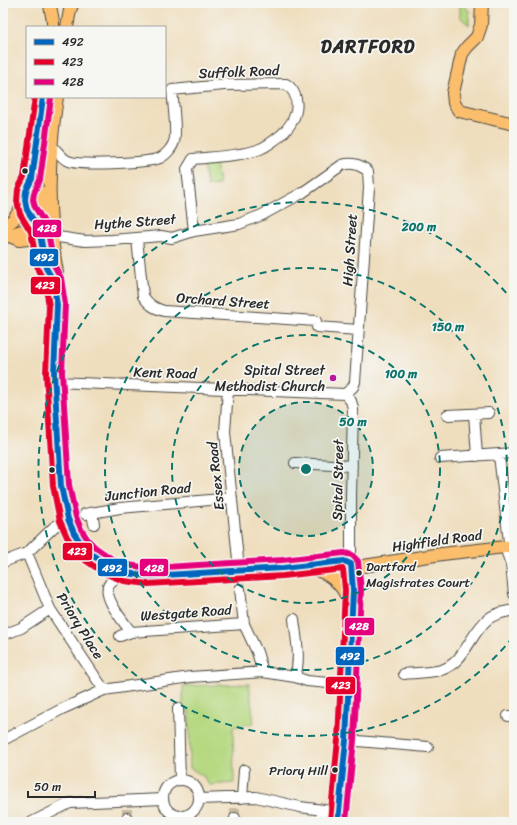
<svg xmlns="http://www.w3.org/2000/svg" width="517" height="825" viewBox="0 0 517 825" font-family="Sriracha,sans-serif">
<rect width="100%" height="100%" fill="#f6f6f2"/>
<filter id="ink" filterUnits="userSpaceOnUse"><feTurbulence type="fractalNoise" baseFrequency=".025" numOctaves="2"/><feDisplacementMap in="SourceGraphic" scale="8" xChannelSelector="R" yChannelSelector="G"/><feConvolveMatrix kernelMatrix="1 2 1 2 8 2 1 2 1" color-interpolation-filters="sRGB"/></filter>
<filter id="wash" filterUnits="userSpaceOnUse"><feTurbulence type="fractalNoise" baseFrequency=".012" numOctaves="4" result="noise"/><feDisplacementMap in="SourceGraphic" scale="16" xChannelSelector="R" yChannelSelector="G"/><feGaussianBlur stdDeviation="0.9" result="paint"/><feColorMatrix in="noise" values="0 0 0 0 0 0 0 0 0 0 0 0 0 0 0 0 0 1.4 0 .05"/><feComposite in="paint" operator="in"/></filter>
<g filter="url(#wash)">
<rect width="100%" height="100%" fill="#efdebe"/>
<path fill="#b5d880" stroke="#708256" d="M460 3H462L469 11V25L460 17Z
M216 162 219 185 207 186 203 163Z
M249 684 254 723 233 727 234 783 209 785 203 776 190 768 189 711H183V686Z"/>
</g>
<g filter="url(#ink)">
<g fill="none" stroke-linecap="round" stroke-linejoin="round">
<path stroke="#c8baa1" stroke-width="10" stroke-dasharray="10 5" stroke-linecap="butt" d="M127 809V818
M235 818V806"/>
<defs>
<path id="minor" d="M50 144C56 149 61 158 68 161 80 166 148 163 160 158 166 155 172 148 174 142 177 135 173 100 172 90L224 85 286 84C295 90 298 100 296 111 294 121 288 129 280 136 274 140 269 145 262 148 247 156 211 157 193 159L187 169 194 231
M51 236 85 241 112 240 161 236 172 238 194 231 239 224 262 215 302 193 342 165C353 162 360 165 368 171L369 188 355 382 353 387 345 394
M137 239 143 296C149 305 154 308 164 311L316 321 317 327 358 330
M55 382 345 394
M228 389 225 432 238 559
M345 394 351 401 353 408 351 497V564
M474 414 477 456
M447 415 489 413
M499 455 509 542 507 547V553L511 564 514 594
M440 458 514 453
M295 463 352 466
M92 513 94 524
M85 514 120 508 232 498
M27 553 50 609 104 690
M3 562 27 553 54 527 68 519
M126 573C121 576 114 578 110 583 100 595 123 621 131 632
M240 589 244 624 257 652 263 672
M294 619C296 638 301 658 295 677
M3 635 21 628 50 609
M120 636 131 632 244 624
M404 674C416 673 429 673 441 670 465 663 470 633 488 619 495 613 505 612 514 610
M178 708 180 780
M508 716H514
M3 740 62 709 104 690 190 677 263 672 295 677 307 681 349 685
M346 740 428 747
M163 798a18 18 0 1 1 36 0a18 18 0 1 1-36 0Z
M242 798 244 770
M199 799 256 797 300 807 339 812
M127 818V822
M32 822 70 803 163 799
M235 822V818
M320 822 323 810"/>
<path id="major" d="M50 3C50 11 54 19 53 27
M482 3 481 25 477 37 467 47 462 54 453 93 454 103 459 111 514 124
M67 27 70 10 73 3
M32 179 38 190 40 238 46 268 53 280 57 305 56 346 54 373 61 486 68 519 74 533 82 545 91 554 101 561 117 570 126 573 149 576 283 568 311 564 344 561 348 562 351 564 353 590 351 612 346 740 338 822
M3 227 13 220 20 210 32 179 43 97
M10 236C19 230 35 227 45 233
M3 237 10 236 19 240 46 237
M53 280 57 272C46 213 48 156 57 97
M306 570H337L442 554 514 546
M319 571C335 577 345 589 350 605"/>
</defs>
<use href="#minor" stroke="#484641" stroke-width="12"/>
<use href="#major" stroke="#484641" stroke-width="14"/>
<use href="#minor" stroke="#fff" stroke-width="10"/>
<use href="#major" stroke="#fabe6d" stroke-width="12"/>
<defs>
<path id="bus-1" d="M43 97 32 179 26 191 25 200 27 210 39 229 46 268 53 280 57 305 54 373 61 486 68 519 74 533 82 545 91 554 108 566 126 573 149 576 283 568 344 561 351 564 353 590 346 740 338 822"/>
<path id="bus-2" d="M35 97 24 177 18 189 17 201 20 214 31 232 38 270 45 283 49 306 46 373 53 486 60 521 67 537 76 550 85 560 104 573 124 581 148 584 283 576 343 569 345 590 338 739 330 821"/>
<path id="bus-3" d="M51 98 40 180 34 193 33 200 35 207 47 227 54 265 61 278 65 304 62 373 69 485 76 517 81 529 88 540 96 548 112 559 128 565 149 568 282 560 344 553 352 555 358 561 361 590 354 740 346 822"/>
</defs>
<use href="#bus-1" stroke="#f6f6f2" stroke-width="9"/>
<use href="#bus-2" stroke="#f6f6f2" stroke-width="9"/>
<use href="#bus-3" stroke="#f6f6f2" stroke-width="9"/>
<use href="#bus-1" stroke="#0065bd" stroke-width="6"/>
<use href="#bus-2" stroke="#e4002b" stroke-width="6"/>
<use href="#bus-3" stroke="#e5007d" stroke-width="6"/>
</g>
</g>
<circle cx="306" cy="469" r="67" fill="#0f766e" fill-opacity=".12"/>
<g fill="none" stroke="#0f766e" stroke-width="2" stroke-dasharray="7 5">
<circle cx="306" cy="469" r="67"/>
<circle cx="306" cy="469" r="134"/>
<circle cx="306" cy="469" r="201"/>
<path d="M513 637A267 267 0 1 1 513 301"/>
</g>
<g fill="#2b2b2b" stroke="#f6f6f2" stroke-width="1.5">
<circle cx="25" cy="171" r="3.5"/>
<circle cx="52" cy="470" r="3.5"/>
<circle cx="359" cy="573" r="3.5"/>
<circle cx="335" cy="770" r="3.5"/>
</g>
<circle fill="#b5179e" stroke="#f6f6f2" stroke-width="1.5" cx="333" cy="378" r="4"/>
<g text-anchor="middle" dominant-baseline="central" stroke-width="3.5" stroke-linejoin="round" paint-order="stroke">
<g font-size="13" fill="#2b2b2b" stroke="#f6f6f2" text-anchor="start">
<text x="366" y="566">Dartford<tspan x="366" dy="16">Magistrates Court</tspan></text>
<text x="328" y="770" text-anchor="end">Priory Hill</text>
</g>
<g font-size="14" fill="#2b2b2b" stroke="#f6f6f2">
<text transform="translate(239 72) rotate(-2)">Suffolk Road</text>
<text transform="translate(135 222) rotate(-4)">Hythe Street</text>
<text transform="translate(350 250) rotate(-86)">High Street</text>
<text transform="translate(223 301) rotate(4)">Orchard Street</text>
<text transform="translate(165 373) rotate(2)">Kent Road</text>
<text transform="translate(216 476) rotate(-96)">Essex Road</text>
<text transform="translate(338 480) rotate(-89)">Spital Street</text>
<text transform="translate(148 492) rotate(-6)">Junction Road</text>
<text transform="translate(437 541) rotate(-8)">Highfield Road</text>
<text transform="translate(186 613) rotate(-4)">Westgate Road</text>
<text transform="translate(80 626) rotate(58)">Priory Place</text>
</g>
<g font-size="14" fill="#2b2b2b" stroke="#f6f6f2" text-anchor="end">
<text x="325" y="370">Spital Street<tspan x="325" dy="16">Methodist Church</tspan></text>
</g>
<g font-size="18" font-weight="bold" letter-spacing="1" fill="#2b2b2b" stroke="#f6f6f2">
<text x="368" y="47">DARTFORD</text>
</g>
</g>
<circle cx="306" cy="469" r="6" fill="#0f766e" stroke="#f6f6f2" stroke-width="2"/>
<g font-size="12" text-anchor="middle" font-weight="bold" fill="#0f766e" stroke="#f6f6f2" stroke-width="3.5" stroke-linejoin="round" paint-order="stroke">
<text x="419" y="231">200 m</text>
<text x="448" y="331">150 m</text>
<text x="401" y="378">100 m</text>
<text x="353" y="426">50 m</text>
</g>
<g stroke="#f6f6f2" stroke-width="1.5">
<rect x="32" y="219" width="30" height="19" rx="4" fill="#e5007d"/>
<rect x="29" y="248" width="30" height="19" rx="4" fill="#0065bd"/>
<rect x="30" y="276" width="31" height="19" rx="4" fill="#e4002b"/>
<rect x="62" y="542" width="31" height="19" rx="4" fill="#e4002b"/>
<rect x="139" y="558" width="30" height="19" rx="4" fill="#e5007d"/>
<rect x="97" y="558" width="31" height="19" rx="4" fill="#0065bd"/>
<rect x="344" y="617" width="31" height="19" rx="4" fill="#e5007d"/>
<rect x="335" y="646" width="30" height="20" rx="4" fill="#0065bd"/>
<rect x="325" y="676" width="31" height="19" rx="4" fill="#e4002b"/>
</g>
<g font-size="11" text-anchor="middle" font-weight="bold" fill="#fff">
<text x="47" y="232">428</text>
<text x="44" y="261">492</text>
<text x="45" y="289">423</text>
<text x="77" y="555">423</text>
<text x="154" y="572">428</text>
<text x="112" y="572">492</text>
<text x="359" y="630">428</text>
<text x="350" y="660">492</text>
<text x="341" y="689">423</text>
</g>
<rect width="517" height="825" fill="none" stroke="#f6f6f2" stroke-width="16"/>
<rect x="26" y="26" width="140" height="72" fill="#f6f6f2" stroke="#a5a5a2"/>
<rect x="34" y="39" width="20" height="6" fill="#0065bd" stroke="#a5a5a2"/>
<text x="62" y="46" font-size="12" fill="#2b2b2b">492</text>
<rect x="34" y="59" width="20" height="6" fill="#e4002b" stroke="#a5a5a2"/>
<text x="62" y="66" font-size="12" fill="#2b2b2b">423</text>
<rect x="34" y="79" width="20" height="6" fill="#e5007d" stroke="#a5a5a2"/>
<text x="62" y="86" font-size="12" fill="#2b2b2b">428</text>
<path d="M28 791v6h67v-6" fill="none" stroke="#2b2b2b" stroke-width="2"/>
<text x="34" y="791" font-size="12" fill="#2b2b2b" stroke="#f6f6f2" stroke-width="3" paint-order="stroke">50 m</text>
</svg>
